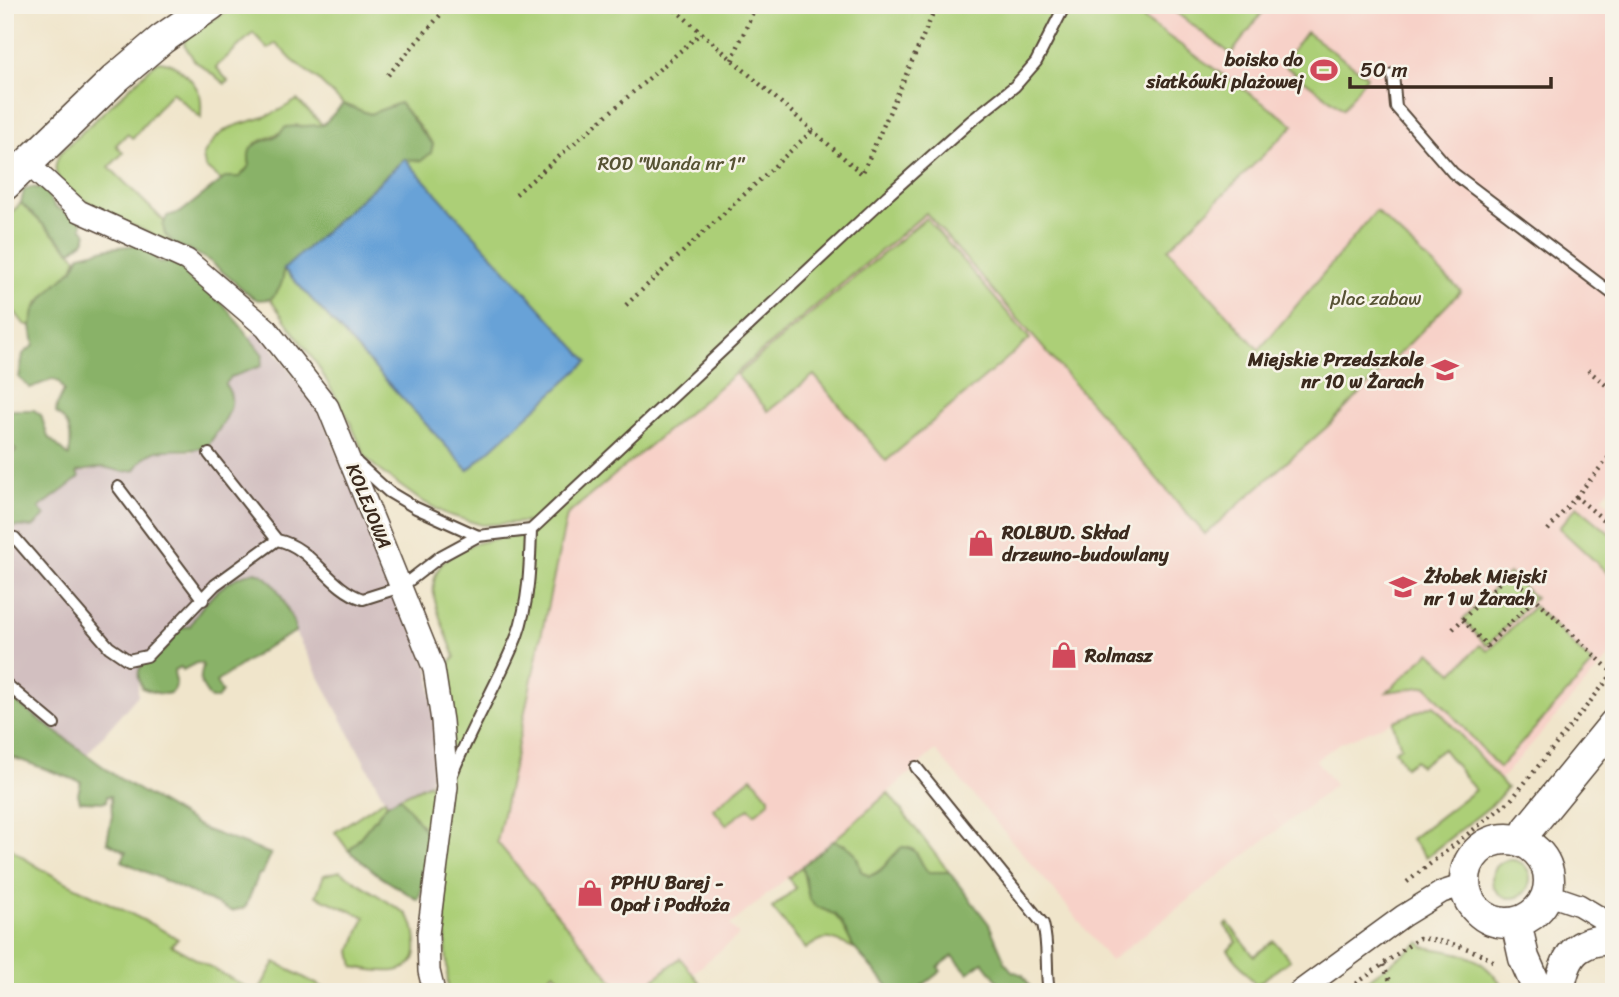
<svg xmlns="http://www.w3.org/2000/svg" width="1619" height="997" viewBox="0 0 1619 997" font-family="Sriracha,sans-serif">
<rect width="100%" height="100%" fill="#f7f3e8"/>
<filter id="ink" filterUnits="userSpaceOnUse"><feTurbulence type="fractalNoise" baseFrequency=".0143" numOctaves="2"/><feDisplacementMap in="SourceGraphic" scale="14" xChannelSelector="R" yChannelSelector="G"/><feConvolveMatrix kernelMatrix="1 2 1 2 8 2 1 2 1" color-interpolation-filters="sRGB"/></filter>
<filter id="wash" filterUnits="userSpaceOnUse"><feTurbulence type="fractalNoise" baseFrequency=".00686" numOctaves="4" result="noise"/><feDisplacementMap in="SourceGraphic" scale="28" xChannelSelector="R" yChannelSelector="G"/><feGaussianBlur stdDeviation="1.57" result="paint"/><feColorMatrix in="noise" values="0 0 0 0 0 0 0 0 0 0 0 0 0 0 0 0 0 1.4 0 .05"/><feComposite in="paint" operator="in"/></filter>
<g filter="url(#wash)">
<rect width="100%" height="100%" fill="#f0e5cb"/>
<path fill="#f7d1c8" d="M1124 5H1614V482L1602 498 1614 508V651L1500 780 1434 705 1340 743 1316 760 1335 785 1110 961 1066 905 935 750 863 815 730 925 739 935 692 974 679 958 638 992H622L497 842 567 515 926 213 1205 534 1328 427 1168 249 1294 125Z"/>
<path fill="#d2bfc0" d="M260 330 321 412 430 671 436 755 430 783 387 804 295 632V625L238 577 201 606 190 626 170 640 166 650 153 656 138 675V695L87 754 5 694V508L69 466 86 472 103 467 124 472 135 470 142 458 155 450 192 452 215 435 221 423 228 416 232 399 224 385 231 377 250 371 263 355 250 336Z"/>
<path fill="#accf77" stroke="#747c4a" stroke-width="2" d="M238 5H1124L1294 125 1168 249 1259 350 1376 211 1461 291 1328 426 1205 534 926 213 567 515 497 842 622 992H572L554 972 532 992H450L448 987 444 901 440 895 443 670 455 657C449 639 436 613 434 595 428 548 485 539 518 536L527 522 482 525 446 514 420 500 380 471 366 458 348 418 318 366 270 299C278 293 284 277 284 269L468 470 588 361 405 159 433 144 400 103 370 114 343 104 317 79 292 60 276 43 268 49 253 33 216 67 228 81 225 84 194 60 184 44 188 34Z
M1166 5H1268L1231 54Z
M1306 32 1367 76 1343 109 1282 64Z
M158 61C175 61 194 79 200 95 202 102 201 111 201 118L172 92 133 138 127 134 116 145 123 153 109 167 164 221 165 234 175 245C150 233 69 199 58 178 53 169 56 160 61 152Z
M297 100 323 125 308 127 297 125 256 143C250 149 248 157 250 165L240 177H226L222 181 205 167 203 156C221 123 236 127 267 116 277 112 287 106 297 100Z
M21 203 77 258 73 269 37 304 31 326 24 324 5 299V219Z
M926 218 1030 339 886 461 814 375 768 411 737 375Z
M1577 506 1614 537V579L1559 528Z
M1509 573 1535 598 1487 646 1463 620Z
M1534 606 1593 664 1499 768 1427 686 1387 692 1430 652 1453 673 1480 645 1488 651Z
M1434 705 1507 788 1493 804 1426 857 1411 839 1475 790 1443 749 1420 766 1415 760 1405 767 1395 750 1401 747 1393 724 1394 721Z
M752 777 769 797V802L755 814 749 808 726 825 713 809Z
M430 783 432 790 430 837 400 797Z
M888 793 949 872H928C918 862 920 847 903 847 890 856 885 871 869 876L861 871 846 845 833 841Z
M385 799 387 804 349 851 335 832Z
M5 844C53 883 124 906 178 939L171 945 255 992H5Z
M1492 879a19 19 0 1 1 38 0a19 19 0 1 1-38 0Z
M802 866 809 898 815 906 834 914 841 922 854 948C831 939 828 932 806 949L772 908 796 888 788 878Z
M340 871 405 913C414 922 415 930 416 943 420 980 379 972 354 967L351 951 365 917 316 896 324 875Z
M1228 923 1254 956 1274 941 1290 960 1256 985 1228 950 1237 942 1225 926Z
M1420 942 1424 947C1470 955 1478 953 1508 992H1350Z
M680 958 707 992H638Z
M275 962 331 992H258Z"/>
<path fill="#89b268" stroke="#626e43" stroke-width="2" d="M400 103 422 132 433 144 431 153 421 161 404 159 283 270C285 279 279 293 270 299L258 300 252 297 211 262 190 250 175 245 165 234 163 226 167 216 181 212 226 177H240L250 165C244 139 264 144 278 135 281 133 283 129 286 127L323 125 343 104 370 114Z
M31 187 44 189 55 207 82 221V228L87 234 84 241 71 251 21 203 24 190Z
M136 245 155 252 156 259 160 262 172 261 187 272 189 279 225 306 263 355 261 366 231 377 225 385C243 404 218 429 207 447 176 456 154 438 135 470L124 472 103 467 77 472 79 478 39 508 45 516 33 527 5 526V457L16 451 5 435V414L12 410H34L41 415 48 437 69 456C72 439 72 424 56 413L57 405 64 390 59 382 53 379 30 388 19 378 23 354 34 345 31 326 34 310 52 288 73 269 80 255 110 248Z
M256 572C277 578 286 607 295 625V632L269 646 216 682 222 692 217 699H211C201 685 198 684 203 666L201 663H196L183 670 181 667 174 670C174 674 175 677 176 681 177 702 152 692 142 688 129 659 155 662 166 648 171 642 174 635 179 629L190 626C202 602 228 575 256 572Z
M5 694 117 777 206 830 271 854 262 874H259L245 908 231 911 122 861 126 852 107 842 112 815 111 796H107L106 802 80 801 78 794 81 782 12 757 5 776Z
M400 797 430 837 422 889 418 900 381 877 349 851 387 804Z
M833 841C854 847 856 851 861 871L869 876C885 872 890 856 902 847 920 847 918 862 928 872H949L989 924 1006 964 1012 971 1023 975 1033 992H998L1003 988 983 962 968 973 953 956 938 967 941 971 914 992H893L854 948 841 922 834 914 815 906 809 898 802 866Z"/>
<path fill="#67a2d7" stroke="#51667a" stroke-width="2" d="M405 159 588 361 468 470 284 269Z"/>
</g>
<g filter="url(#ink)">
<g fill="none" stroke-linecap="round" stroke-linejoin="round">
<defs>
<path id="lane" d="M1393 74 1396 107 1453 173 1614 295
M209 454 277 540C313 547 328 588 363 599L401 587 441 556 478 536
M356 462 389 492 416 508 478 536 531 530 887 196 971 121 1015 86 1036 62 1065 5
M118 487 203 600
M5 536 15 538 109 647 128 660 147 656 215 585 277 540
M5 683 54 724
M916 767 1043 924C1049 946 1045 969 1049 992
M451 777C470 728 498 684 517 636 529 602 530 565 531 530"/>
<path id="street" d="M27 163 79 211 187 260 266 328 328 407 434 669 442 721 447 787 428 934 429 971 434 992
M1547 894 1579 905 1614 926
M1299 992 1403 916 1442 892 1464 885"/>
<path id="secondary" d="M5 185 116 78 162 39 211 5
M1465 881a42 42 0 1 1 84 0a42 42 0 1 1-84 0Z
M1522 842 1528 829 1614 724
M1516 922 1524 958 1539 992
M1559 992C1565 955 1575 940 1614 939"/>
</defs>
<use href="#lane" stroke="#564638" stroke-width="14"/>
<use href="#street" stroke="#564638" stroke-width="24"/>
<use href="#secondary" stroke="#564638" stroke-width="33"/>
<path stroke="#564638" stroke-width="4.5" stroke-dasharray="2 5" stroke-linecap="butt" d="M670 5 862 174 937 5
M732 60 756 5
M388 75 449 5
M516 194 701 33
M626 305 813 130
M1588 370 1614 392
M1576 497 1614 451
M1548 530 1576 497 1614 528
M1463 620 1487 646 1535 598
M1453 629 1509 573 1613 673
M1407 882 1511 800 1614 672
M1383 965 1395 992
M1345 992 1419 938C1447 941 1473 948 1496 963"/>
<use href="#lane" stroke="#fff" stroke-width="10"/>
<use href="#street" stroke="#fff" stroke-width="21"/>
<use href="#secondary" stroke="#fff" stroke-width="30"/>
</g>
</g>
<defs>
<symbol id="stadium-bare" viewBox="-9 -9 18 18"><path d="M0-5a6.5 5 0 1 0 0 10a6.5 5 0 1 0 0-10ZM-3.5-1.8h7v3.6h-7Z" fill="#d1495b" stroke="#f7f3e8" stroke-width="2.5" paint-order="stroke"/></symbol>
<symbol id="school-bare" viewBox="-9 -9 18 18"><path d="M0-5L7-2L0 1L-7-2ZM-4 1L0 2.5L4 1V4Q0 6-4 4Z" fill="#d1495b" stroke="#f7f3e8" stroke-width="2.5" paint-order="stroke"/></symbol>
<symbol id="shop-bare" viewBox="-9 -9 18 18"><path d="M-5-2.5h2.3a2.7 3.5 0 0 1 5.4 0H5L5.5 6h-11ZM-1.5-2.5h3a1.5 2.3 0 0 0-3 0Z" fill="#d1495b" stroke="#f7f3e8" stroke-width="2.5" paint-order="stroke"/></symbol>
</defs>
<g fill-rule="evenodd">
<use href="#stadium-bare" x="1305" y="51" width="38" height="38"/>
<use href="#school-bare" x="1426" y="351" width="38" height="38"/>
<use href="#shop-bare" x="962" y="524" width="38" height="38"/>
<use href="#school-bare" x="1384" y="568" width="38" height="38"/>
<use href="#shop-bare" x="1045" y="636" width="38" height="38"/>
<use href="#shop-bare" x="571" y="874" width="38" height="38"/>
</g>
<g text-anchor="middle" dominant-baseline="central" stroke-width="5" stroke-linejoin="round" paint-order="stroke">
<g font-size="19" font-weight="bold" fill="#3b2a1e" stroke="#f7f3e8" text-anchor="start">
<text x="1303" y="59" text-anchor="end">boisko do<tspan x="1303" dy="22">siatkówki plażowej</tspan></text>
<text x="1424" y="359" text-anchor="end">Miejskie Przedszkole<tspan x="1424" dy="22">nr 10 w Żarach</tspan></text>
<text x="1002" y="532">ROLBUD. Skład<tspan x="1002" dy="22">drzewno-budowlany</tspan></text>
<text x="1424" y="576">Żłobek Miejski<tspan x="1424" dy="22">nr 1 w Żarach</tspan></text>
<text x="1085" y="655">Rolmasz</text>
<text x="611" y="882">PPHU Barej -<tspan x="611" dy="22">Opał i Podłoża</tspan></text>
</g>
<g font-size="19" fill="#575334" stroke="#f7f3e8">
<text x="671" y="163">ROD "Wanda nr 1"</text>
<text x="1376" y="298">plac zabaw</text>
</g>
<g font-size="19" fill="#3b2a1e" stroke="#f7f3e8">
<text transform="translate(369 506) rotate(68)">KOLEJOWA</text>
</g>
</g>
<rect width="1619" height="997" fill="none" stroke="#f7f3e8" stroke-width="28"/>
<path d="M1350 77v10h201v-10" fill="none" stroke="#3b2a1e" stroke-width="3.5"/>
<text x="1360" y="77" font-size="21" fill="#3b2a1e" stroke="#f7f3e8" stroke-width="5" paint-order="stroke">50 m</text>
</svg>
